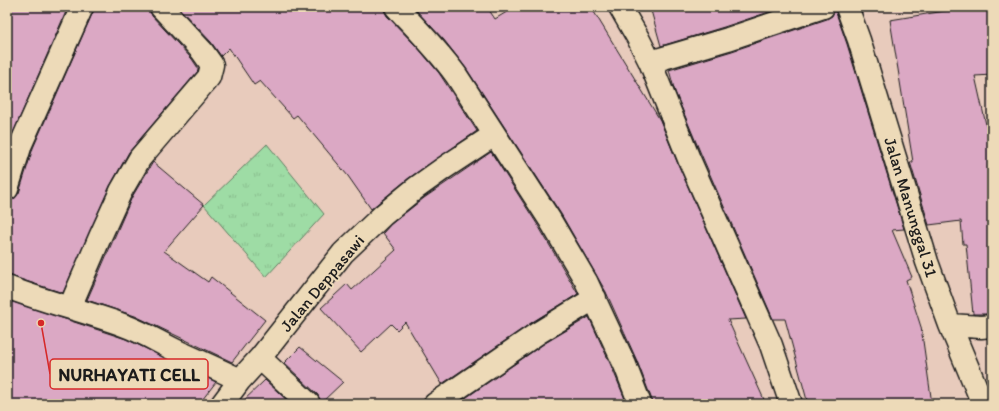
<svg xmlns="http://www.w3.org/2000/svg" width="999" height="411" viewBox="0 0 999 411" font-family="Itim,sans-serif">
<defs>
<pattern id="park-tufts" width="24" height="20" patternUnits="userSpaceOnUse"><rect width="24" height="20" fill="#9edca5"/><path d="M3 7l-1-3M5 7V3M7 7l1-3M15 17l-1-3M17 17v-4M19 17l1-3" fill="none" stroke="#88bc8d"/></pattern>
</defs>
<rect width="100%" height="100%" fill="#e8cbbc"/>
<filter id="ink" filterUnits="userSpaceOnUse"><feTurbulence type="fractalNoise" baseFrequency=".025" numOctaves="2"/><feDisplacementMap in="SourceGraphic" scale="8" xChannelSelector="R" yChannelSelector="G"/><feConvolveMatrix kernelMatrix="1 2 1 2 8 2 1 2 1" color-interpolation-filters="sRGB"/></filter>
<g filter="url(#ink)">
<path fill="url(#park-tufts)" stroke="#5d7c60" d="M267 144 324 214 266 277 204 205Z"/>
<path fill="#dba8c4" stroke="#1c1c1c" d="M7 7H68L7 147Z
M94 7H149L152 16 192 59 198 68V71L129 152 110 186 63 293 7 275V201L15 198 19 193 33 148 93 12Z
M178 7H384V10L387 16 418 48 439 73 477 131 409 178 371 209 348 176 297 115 293 118 260 81 254 85 229 48 221 56 211 42Z
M413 7H487L495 19 515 7H591L660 120 678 164 746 319 728 320 766 404H652V400L637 361 606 292 561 214 466 68 444 40Z
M650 7H784L724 27 661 46Z
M973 7H992V75L975 76 989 138H992V314H973L966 244H963L961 221 929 225 910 162H913L890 20 951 10V9Z
M835 10 847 44 904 229 892 230 912 277 906 280 921 327 932 404H808L785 319H773L701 154 675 92 669 70 732 51 827 19 832 16Z
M491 152 539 227 578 294 531 323 442 384 405 322 397 330 391 324 361 352 321 308 347 284 352 290 396 250 383 233 391 224 424 198Z
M153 162 204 205 164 251 208 282 211 277 265 320 232 362 135 316 87 300 132 197Z
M7 300 126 339 216 382 199 404H7Z
M589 317 613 370 627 404H457L545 343Z
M300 347 343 382 321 403 318 395 284 363Z
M265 380 291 404H240Z"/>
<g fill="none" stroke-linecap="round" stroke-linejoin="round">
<defs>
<path id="street" d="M396 7C417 29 438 50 456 75L550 220 586 281 625 365 640 404
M620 7 638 38 650 62 689 159 771 345 791 404
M847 7 859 40 927 262 950 325 983 404
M650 62 728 39 823 7
M7 189 21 144 82 7
M7 287C45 302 85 311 123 325 143 332 160 343 179 352 199 361 220 370 240 380
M70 307 100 237 121 191 140 158 209 77 212 65 202 51 161 7
M950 325 981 327 992 326
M260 358 309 404
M222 404 240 380 260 358 343 253 383 215 416 188 444 168 494 135
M435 404 538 333 595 298"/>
</defs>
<use href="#street" stroke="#1c1c1c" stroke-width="25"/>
<use href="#street" stroke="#eddab8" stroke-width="22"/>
</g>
</g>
<g text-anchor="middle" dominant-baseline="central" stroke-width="4" stroke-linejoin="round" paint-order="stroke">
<g font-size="17" fill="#1c1c1c" stroke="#eddab8">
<text transform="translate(911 207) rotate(73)">Jalan Manunggal 31</text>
<text transform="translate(322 283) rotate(-50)">Jalan Deppasawi</text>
</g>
</g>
<path fill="none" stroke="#d62828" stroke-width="1.5" d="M41 323L50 374"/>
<circle fill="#d62828" stroke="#eddab8" stroke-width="1.5" cx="41" cy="323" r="4"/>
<rect fill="#eddab8" stroke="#d62828" stroke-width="1.5" x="50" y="359" width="158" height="30" rx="4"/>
<g font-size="18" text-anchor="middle" font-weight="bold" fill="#1c1c1c">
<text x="129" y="381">NURHAYATI CELL</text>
</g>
<rect width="999" height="411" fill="none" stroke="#eddab8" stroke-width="24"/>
<rect x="12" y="12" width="975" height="387" fill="none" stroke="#1c1c1c" stroke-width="1.5" filter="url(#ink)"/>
</svg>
